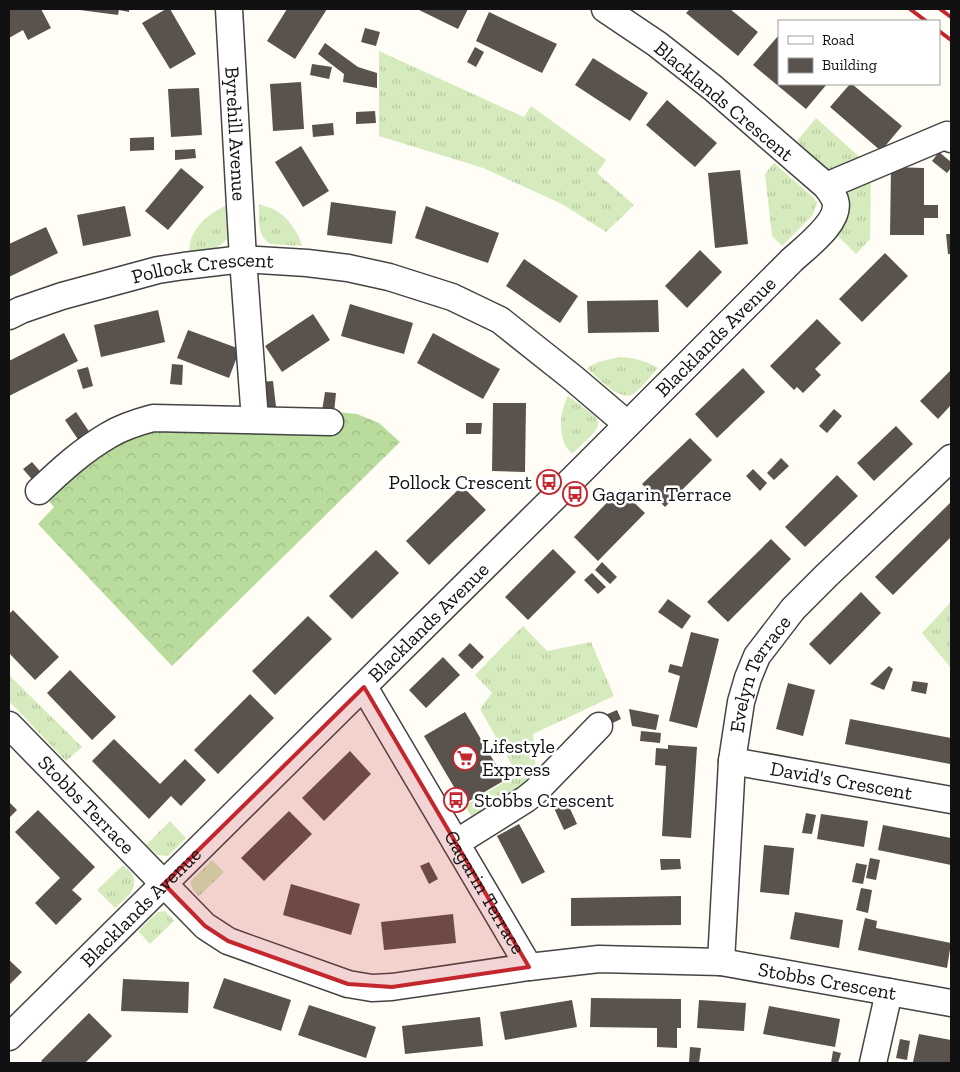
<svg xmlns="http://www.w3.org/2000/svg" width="960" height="1072" viewBox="0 0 960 1072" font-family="'Zilla Slab',serif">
<defs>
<pattern id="grass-tufts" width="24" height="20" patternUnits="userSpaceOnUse" patternTransform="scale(1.25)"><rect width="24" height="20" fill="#d5ebbd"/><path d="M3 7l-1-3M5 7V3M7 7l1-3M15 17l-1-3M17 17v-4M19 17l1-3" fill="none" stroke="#b6c8a1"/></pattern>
<pattern id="forest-crowns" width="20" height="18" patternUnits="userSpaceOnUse" patternTransform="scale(1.25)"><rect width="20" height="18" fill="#b9dc9c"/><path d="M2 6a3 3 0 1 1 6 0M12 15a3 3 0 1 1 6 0" fill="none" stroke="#9ebc85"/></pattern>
</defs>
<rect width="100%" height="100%" fill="#fffdf5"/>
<path fill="url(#grass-tufts)" d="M379 51 524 117 531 106 606 160 597 173 634 205 606 232 562 204 483 168 379 136Z
M816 118 864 161 832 175 797 141Z
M774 163 814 198 817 203 812 216 782 246 772 236 765 174Z
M871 173 870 239 856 254 837 235 844 226 846 219 839 188Z
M259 204C264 206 270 207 275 210 287 216 299 233 302 246L270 244C256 234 259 219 259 204Z
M226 206 227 238C218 252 204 250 189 251 190 246 190 239 193 235 198 223 214 210 226 206Z
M620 357C634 358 645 360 658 368 653 374 638 392 633 394 619 402 596 376 587 368L598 362Z
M568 396 595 416C598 420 599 423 597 428 594 434 578 448 572 454 570 451 566 448 565 444 558 429 561 410 568 396Z
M951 602V668L922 633Z
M523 626 547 651 591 642 614 696 533 734 537 782 476 824 465 806 517 774 480 709 492 693 475 675Z
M9 675 82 747 66 761 9 701Z
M170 821 186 838 168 856 158 855 146 845Z
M212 860 224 872 199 896 193 890 190 882Z
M123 865C126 867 130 871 132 874 140 889 125 899 115 908L97 890Z
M165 911 174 921 150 944 138 931 158 912Z"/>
<path fill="url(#forest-crowns)" d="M338 412 357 414 379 423 400 442 172 666 38 524 54 507 45 497 109 448 154 424Z"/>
<path fill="#5a524d" d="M9 9H41L51 28 28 40 23 30 9 38Z
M80 9H129V12L119 10 118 15 80 10Z
M166 9H170L196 54 170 69 142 23Z
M287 9H327L295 59 267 41Z
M417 9H468L458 29Z
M690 9H730L758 32 738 56 686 13Z
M489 12 557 44 542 73 476 41Z
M365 28 380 32 376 46 361 42Z
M779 35V84H827L806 109 753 65Z
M325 43 358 67 377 73V88L343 82 344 74 318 54Z
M475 47 484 52 476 67 467 62Z
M593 58 648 93 630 121 575 85Z
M312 64 332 67 329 79 310 75Z
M301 82 304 129 273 131 270 84Z
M850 84H852L902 126 881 151 830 107Z
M199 88 202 135 171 137 168 89Z
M667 100 717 143 695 167 646 125Z
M375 111 376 123 356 124V112Z
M333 123 334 135 313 137 312 125Z
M154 137V150L130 151V138Z
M301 146 329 191 303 207 275 162Z
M195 149 196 158 175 160V150Z
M939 152 951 162V168L947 173 932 161Z
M891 167 924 168V205H938V218H924V235H890Z
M181 168 204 187 168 230 145 211Z
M740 170 748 244 715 248 708 173Z
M331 202 396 211 392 244 327 235Z
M125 206 131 236 83 246 77 215Z
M426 206 499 233 488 263 415 238Z
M46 227 58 253 9 277V244Z
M946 234H951V254H948Z
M700 250 722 272 687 308 665 286Z
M885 253 908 276 862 322 839 299Z
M524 259 578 296 560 323 506 286Z
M658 300 659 332 588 333 587 301Z
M350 304 413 323 404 354 341 336Z
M158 310 165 342 101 357 94 325Z
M313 314 330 340 282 372 265 346Z
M817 319 841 343 815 369 821 375 803 393 797 387 794 390 770 366Z
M188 330 240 349 229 378 177 358Z
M64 333 78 361 9 396V361Z
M433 333 500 369 483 399 417 363Z
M172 364 183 365 182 385 170 384Z
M88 367 93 386 83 389 77 370Z
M743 368 765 392 717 438 695 414Z
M951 370V405L938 419 920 401Z
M273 381 277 415 264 416 260 382Z
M325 392 336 393 334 413 322 411Z
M493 403H526L525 472 492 471Z
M834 409 842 416 827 433 819 426Z
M76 412 90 433 79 441 65 420Z
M466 423H482L481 434H466Z
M896 426 913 444 874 481 857 463Z
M690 438 712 460 665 507 642 484Z
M781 458 789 466 774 480 767 473Z
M32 462 45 477 36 484 23 469Z
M753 469 767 483 760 491 746 476Z
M837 475 858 496 805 547 785 527Z
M462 486 486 510 429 565 406 541Z
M620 489 645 513 598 561 574 537Z
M950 503 951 504V537L893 595 875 577Z
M771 539 791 559 728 622 707 602Z
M553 549 576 572 528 620 505 597Z
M376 550 399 573 352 619 329 596Z
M602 562 617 577 610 584 595 570Z
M592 573 606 587 598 594 584 580Z
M861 592 881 613 830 665 809 644Z
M668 599 691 616 682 629 658 612Z
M13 610 59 657 35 680 9 653V614Z
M308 616 332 639 275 695 252 671Z
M691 632 719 639 697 728 669 721 680 676 668 672 670 664 682 667Z
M470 643 484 657 472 669 458 655Z
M443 657 460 675 426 708 409 690Z
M889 666 893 669 884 690 870 684Z
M70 670 116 717 92 740 47 693Z
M913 681 928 683 926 694 911 691Z
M788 683 815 690 803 736 776 729Z
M250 694 274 718 218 774 194 750Z
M629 709 659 715 656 730 632 726Z
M617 710 621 719 602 728 598 718Z
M465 712 505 780 464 804 424 736Z
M850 719 951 738V756L950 764 845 744Z
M641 731 661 733 660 743 640 741Z
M114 739 160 784 185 759 206 780 181 806 171 796 149 819 92 761Z
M668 745 697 747 691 838 662 836 666 766 655 765 656 748 668 749Z
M350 751 371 774 324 821 302 798Z
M9 802 17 810 9 818Z
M567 802 577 824 564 830 554 808Z
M38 810 95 867 72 890 82 899 56 925 35 903 60 878 15 832Z
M289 811 312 834 264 881 241 858Z
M806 813 816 815 812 834 802 833Z
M821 814 868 821 864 847 817 839Z
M519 824 545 872 522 884 497 836Z
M883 825 951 838V865L878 850Z
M764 845 794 848 789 895 760 892Z
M870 858 880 860 876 880 866 878Z
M660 859H680L681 869 661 870Z
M429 862 438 879 429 884 420 866Z
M856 863 867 865 863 884 852 882Z
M291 884 360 904 351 935 283 915Z
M861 888 872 890 868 913 856 910Z
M681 896V925L571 926V898Z
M795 912 843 920 839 948 790 939Z
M453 914 456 943 384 950 381 922Z
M865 918 877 921 876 928 951 943 947 968 858 950Z
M9 960 22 972 9 985Z
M224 978 291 1000 281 1031 213 1008Z
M123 979 189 982 188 1013 121 1011Z
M591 998 681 999V1028H677V1048L657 1047V1028L590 1027Z
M572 1000 577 1027 505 1040 500 1012Z
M699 1000 746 1003 744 1031 697 1028Z
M309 1005 376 1027 366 1058 298 1035Z
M769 1006 840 1019 835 1047 763 1034Z
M89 1013 112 1036 85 1063H43L41 1061Z
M480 1017 483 1046 405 1054 402 1026Z
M919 1034 951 1040V1063L913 1062Z
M900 1039 910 1041 907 1060 896 1058Z
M690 1047 701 1048 699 1063H689Z
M833 1051 841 1053 838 1063H831Z"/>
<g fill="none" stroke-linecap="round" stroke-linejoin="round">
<defs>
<g id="minor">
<path id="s1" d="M229 9 243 259 255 420"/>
<path d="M826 186 947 135 951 139"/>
<path id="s2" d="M9 316 21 310 62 296 158 270 184 266 243 259 307 263 348 268 389 277 452 297 500 320 573 378 627 424"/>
<path d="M39 491C61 470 83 450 109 435 122 427 138 422 153 418L330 422"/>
<path id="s3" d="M364 687 529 967"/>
<path id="s4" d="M9 725 205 926 228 941 348 984 372 988 392 987 529 967 599 959 721 962 951 1003"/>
<path id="s5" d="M732 761 951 800"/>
<path d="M456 843 526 799 536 791 599 726"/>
<path id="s6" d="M721 962 732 761 741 702 748 678 757 656 793 609 827 575 951 458"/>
<path id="s7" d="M9 1037 583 469 792 260C806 247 842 221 835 200 833 195 829 190 826 186L713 88 657 44 605 9"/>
<path d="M873 1063 889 992"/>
</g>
</defs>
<use href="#minor" stroke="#444" stroke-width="29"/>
<use href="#minor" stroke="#fff" stroke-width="26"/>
<path stroke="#c4262e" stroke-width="4" d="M910 9 926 21
M940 9 951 17
M939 31 951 40"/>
</g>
<path fill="#c4262e" fill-opacity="0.2" stroke="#c4262e" stroke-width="4" stroke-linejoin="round" d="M364 687 529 967 392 987 348 984 228 941 205 926 164 884Z"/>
<defs>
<symbol id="bus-ring" viewBox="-11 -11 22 22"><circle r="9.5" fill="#fff" stroke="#c4262e" stroke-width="1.5"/><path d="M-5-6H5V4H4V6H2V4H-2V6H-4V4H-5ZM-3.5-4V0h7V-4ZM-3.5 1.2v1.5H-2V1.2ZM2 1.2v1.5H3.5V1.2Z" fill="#c4262e"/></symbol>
<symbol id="supermarket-ring" viewBox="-11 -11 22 22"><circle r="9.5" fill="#fff" stroke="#c4262e" stroke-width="1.5"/><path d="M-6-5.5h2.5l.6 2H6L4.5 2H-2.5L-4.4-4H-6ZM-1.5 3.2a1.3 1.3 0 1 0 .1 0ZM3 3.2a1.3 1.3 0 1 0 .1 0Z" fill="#c4262e"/></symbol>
</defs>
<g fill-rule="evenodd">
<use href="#bus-ring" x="535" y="468" width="28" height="28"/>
<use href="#bus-ring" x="561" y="480" width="28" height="28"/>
<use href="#supermarket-ring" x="451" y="744" width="28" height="28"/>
<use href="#bus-ring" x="442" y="786" width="28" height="28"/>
</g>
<g text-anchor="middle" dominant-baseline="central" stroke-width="5" stroke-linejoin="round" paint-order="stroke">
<g font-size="20" fill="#111" stroke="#fff">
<text transform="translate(724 101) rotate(40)">Blacklands Crescent</text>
<text stroke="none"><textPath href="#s1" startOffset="125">Byrehill Avenue</textPath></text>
<text stroke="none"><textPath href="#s2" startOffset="201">Pollock Crescent</textPath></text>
<text stroke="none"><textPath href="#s7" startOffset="995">Blacklands Avenue</textPath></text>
<text stroke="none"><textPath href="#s7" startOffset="590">Blacklands Avenue</textPath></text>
<text stroke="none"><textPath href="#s6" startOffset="294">Evelyn Terrace</textPath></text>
<text stroke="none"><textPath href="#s5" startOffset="111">David's Crescent</textPath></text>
<text stroke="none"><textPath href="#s4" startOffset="111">Stobbs Terrace</textPath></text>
<text stroke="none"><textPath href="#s3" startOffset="238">Gagarin Terrace</textPath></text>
<text stroke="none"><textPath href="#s7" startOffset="185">Blacklands Avenue</textPath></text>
<text stroke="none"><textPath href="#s4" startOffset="919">Stobbs Crescent</textPath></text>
</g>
<g font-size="20" fill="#111" stroke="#fff" text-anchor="start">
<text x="532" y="482" text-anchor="end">Pollock Crescent</text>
<text x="592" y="494">Gagarin Terrace</text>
<text x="482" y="746">Lifestyle<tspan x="482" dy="23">Express</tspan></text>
<text x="474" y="800">Stobbs Crescent</text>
</g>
</g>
<rect width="960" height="1072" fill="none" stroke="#111111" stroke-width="20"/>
<rect x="778" y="20" width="162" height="65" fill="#ffffff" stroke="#a0a0a0"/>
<rect x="788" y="36" width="25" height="8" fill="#ffffff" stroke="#a0a0a0"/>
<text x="822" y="45" font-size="15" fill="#111111">Road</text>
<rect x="788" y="58" width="25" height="15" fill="#5a524d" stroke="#a0a0a0"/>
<text x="822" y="70" font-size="15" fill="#111111">Building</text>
</svg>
